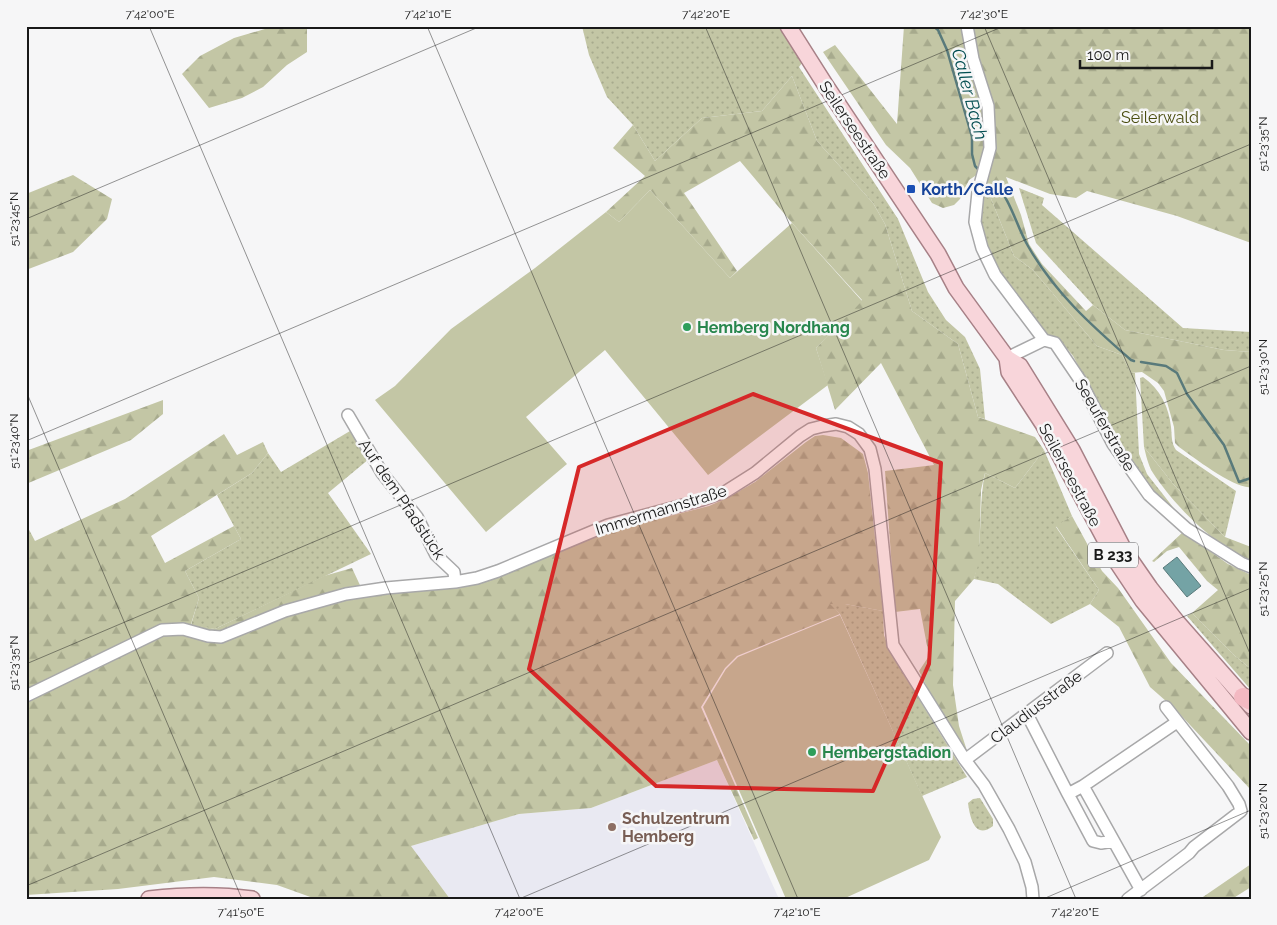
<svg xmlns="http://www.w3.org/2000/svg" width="1277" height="925" viewBox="0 0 1277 925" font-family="Raleway,sans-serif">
<defs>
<pattern id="grass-dots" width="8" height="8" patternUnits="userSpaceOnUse" patternTransform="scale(1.25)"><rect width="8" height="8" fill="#c3c6a5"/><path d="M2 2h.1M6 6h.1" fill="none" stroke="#a7aa8d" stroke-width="1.8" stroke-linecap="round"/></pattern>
<pattern id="forest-firs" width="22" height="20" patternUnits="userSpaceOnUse" patternTransform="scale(1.25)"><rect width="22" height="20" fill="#c3c6a5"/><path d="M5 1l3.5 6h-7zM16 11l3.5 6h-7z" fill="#a7aa8d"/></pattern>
</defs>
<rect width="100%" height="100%" fill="#f6f6f7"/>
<path fill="#e9e9f2" d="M717 760 779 899H450L411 846 519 814 591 808Z"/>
<path fill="url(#grass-dots)" d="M582 26H778L802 63 799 67 898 219 928 292 946 320 965 337 980 369 985 419 978 417 958 344 912 311 885 224 873 203 817 141 792 76 762 111 702 118 655 161 633 125 607 97 589 55Z
M1019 188 1044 198 1042 205 1183 328 1251 332V352L1224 350 1125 330 1093 305 1036 243Z
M985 189 988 191 1014 256 1033 270 1097 346 1122 355 1131 373H1135L1139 454 1147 474 1176 511 1174 513 1145 481 1128 458 1073 356 1060 340 1045 333 999 274 985 247 979 223Z
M1143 377C1160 389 1169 407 1171 427 1172 436 1171 443 1176 450L1236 491 1225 537 1174 485 1144 447 1140 378Z
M350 431 369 459 328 493 371 554 215 629 191 625 199 598 185 571 241 539 217 495 252 473 268 453 281 472Z
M1044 450 1072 516 1056 527 1099 590 1090 604 1051 624 998 584 974 579C983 545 978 508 985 473L1015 488Z
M829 604H845L883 611 884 635 890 652 967 777 922 796 840 614Z
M1192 613 1235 656 1251 669V690L1187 616Z
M980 798 993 819V826C975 840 970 818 968 803L973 799Z"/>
<path fill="url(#forest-firs)" d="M275 26H307V52L287 65 263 87 242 98 209 108 182 74 200 56 234 38Z
M904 26H1251V243L1177 216 1087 191 1076 198 1050 194 1006 177 1021 215 1029 244 1042 264 1086 311 1093 305 1125 330 1224 350 1251 352V487C1236 490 1193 457 1179 447L1175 443 1174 427 1164 391 1158 383 1142 372 1131 373 1122 355 1097 346 1033 270 1014 256 988 191 985 189 987 181 978 174 969 180 960 199 954 205 943 208 932 203 910 168 886 145 823 52 835 45 897 124Z
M792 76 817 141 873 203 885 224 912 311 958 344 978 417 1035 437 1044 450 1015 488 985 473 981 490 979 562 974 579 955 601 953 685 959 726 969 757 949 731 919 671 929 656 920 609 895 612 885 471 934 465 881 363 835 410 816 348 862 300 792 223 740 161 684 193 737 271 730 278 650 190 619 222 606 212 645 176 613 148 633 125 655 161 702 118 762 111Z
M73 175 112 199 107 219 73 252 26 270V194Z
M163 400V414L131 440 26 484V451Z
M224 434 237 455 263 442 268 453 252 473 151 536 165 563 234 526 241 539 185 571 199 598 191 624 215 629 324 576 352 568 365 596 477 584 611 531 709 506 729 497 755 482 806 442 815 436 823 435 841 438 863 454 868 473 883 611 845 604H830L840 614 737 656 725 668 701 707 758 838 754 840 717 760 591 808 519 814 411 846 450 899H316L277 885 214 877 118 889 26 895V524L35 541 125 499Z
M1144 447 1174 485 1225 537 1251 547V560C1214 546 1174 505 1153 473 1148 465 1146 455 1144 447Z
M1072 516 1102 571 1118 588 1171 663 1251 746V790L1175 709 1150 687 1119 627 1090 604 1099 590 1056 526Z
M1183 532 1228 564 1251 575V669L1235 656 1192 613 1218 590 1207 581 1179 547 1167 551 1154 562 1152 561Z
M1251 864V887L1232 899H1200Z"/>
<path fill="#c3c6a5" d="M650 190 730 278 792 223 862 301 816 348 828 385 708 475 605 350 526 417 567 464 486 532 375 400 395 386 451 329 535 268 606 212 619 222Z
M840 615 941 837 929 860 843 899H786L703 707 726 669 738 657Z"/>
<path fill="#74a3a5" stroke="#597a7b" d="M1177 557 1201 586 1187 597 1163 568Z"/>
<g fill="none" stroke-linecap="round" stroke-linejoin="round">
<path stroke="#597a7b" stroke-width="2.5" d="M933 26 938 30 947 50 972 137V154L975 166 979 170
M994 182C1011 200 1016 225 1028 246 1055 293 1091 325 1131 360L1134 361
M1141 362 1166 366 1177 373 1187 394 1224 445 1239 482 1251 478"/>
<defs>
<path id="minor" d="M967 26 973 59 988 106 990 148 978 192 975 222 982 248 995 275 1044 340
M1007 358 1044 340 1055 343 1080 380 1113 444 1149 495 1187 529 1241 563 1251 567
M348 415 382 473 417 517 436 555 454 572 455 582
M26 696 162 630 183 629 208 636 221 637 285 611 346 594 386 588 455 582 477 578 498 571 608 525 702 500 725 492 755 473 800 436 811 429 823 426 836 424 848 427 859 434 870 449 875 469 893 645 965 760 984 785 1009 829 1025 862 1032 887 1033 899
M1027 714 1068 794 1083 786 1141 890
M965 760 1107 653
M1083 786 1177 722
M1068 794 1093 841 1101 843 1113 841
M1128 899 1189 853 1194 847 1241 811 1239 804 1228 786 1166 707"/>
<path id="major" d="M788 26 826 86 938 254 956 288 1007 358 1020 366 1072 450 1125 552 1150 588 1177 622 1251 706
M1007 358 1009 372 1043 424 1117 562 1143 601 1251 732
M149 899C184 895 217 894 252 899"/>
<path id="highway" d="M1243 697 1251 701"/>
</defs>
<use href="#minor" stroke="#a8a8a9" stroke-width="14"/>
<use href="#major" stroke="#a78187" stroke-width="18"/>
<use href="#highway" stroke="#a78187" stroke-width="20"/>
<use href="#minor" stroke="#fff" stroke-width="11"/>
<use href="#major" stroke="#f8d5da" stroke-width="15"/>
<use href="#highway" stroke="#f3b9c2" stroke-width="18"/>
</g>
<path fill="#d62828" fill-opacity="0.2" stroke="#d62828" stroke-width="4" stroke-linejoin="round" d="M753 394 941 463 929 664 873 791 656 786 529 669 579 467Z"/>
<path fill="none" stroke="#191919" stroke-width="1" stroke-opacity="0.45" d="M149 26 520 899M427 26 798 899M705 26 1076 899M984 26 1251 656M26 219 481 26M26 391 242 899M26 441 1004 26M26 664 1251 144M26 886 1251 366M519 899 1251 588M1043 899 1251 810"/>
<rect fill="#1a4fb4" stroke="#f6f6f7" stroke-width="2" x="906" y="184" width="10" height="10" rx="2.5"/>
<g fill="#2e9e5b" stroke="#f6f6f7" stroke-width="2">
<circle cx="687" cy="327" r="5"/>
<circle cx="812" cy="752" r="5"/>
</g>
<circle fill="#8d6e63" stroke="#f6f6f7" stroke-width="2" cx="612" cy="827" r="5"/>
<g text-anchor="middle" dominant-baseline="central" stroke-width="5" stroke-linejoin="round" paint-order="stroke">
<rect fill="#f6f6f7" stroke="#5b5b5c" stroke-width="1" x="1088" y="542.5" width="50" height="25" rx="4"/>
<g font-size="15" font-weight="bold" fill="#191919">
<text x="1113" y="555">B 233</text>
</g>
<g font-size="16" fill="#494c0e" stroke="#f6f6f7">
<text x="1160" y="117">Seilerwald</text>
</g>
<g font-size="16" fill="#191919" stroke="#f6f6f7">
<text transform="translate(855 130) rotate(56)">Seilerseestraße</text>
<text transform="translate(1105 425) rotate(60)">Seeuferstraße</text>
<text transform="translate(1070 475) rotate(62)">Seilerseestraße</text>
<text transform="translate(402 499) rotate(56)">Auf dem Pfadstück</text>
<text transform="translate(661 510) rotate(-17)">Immermannstraße</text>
<text transform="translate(1036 707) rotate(-37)">Claudiusstraße</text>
</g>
<g font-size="16" font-weight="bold" fill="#164399" stroke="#f6f6f7" text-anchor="start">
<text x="921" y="189">Korth/Calle</text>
</g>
<g font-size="16" font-weight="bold" fill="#27864d" stroke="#f6f6f7" text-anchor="start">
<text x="697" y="327">Hemberg Nordhang</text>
<text x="822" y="752">Hembergstadion</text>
</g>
<g font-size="16" font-weight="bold" fill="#785e54" stroke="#f6f6f7" text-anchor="start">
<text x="622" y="818">Schulzentrum<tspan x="622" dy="18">Hemberg</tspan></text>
</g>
<g font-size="18" font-style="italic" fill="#034e51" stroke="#f6f6f7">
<text transform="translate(970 94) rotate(75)">Caller Bach</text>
</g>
</g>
<rect width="1277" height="925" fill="none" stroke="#f6f6f7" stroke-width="55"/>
<path d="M1080 60v8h132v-8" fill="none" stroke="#191919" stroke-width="2.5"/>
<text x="1087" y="60" font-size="15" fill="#191919" stroke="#f6f6f7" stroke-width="4" paint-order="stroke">100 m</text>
<rect x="28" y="28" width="1222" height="870" fill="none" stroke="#191919" stroke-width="2"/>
<g font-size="12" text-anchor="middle" fill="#191919">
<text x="150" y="18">7°42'00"E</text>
<text x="428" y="18">7°42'10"E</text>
<text x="706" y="18">7°42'20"E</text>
<text x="984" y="18">7°42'30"E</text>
<text transform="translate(1263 144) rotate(-90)" y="4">51°23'35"N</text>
<text transform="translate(14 219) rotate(-90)" y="4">51°23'45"N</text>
<text transform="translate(1263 367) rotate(-90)" y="4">51°23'30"N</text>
<text transform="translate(14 441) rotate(-90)" y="4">51°23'40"N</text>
<text transform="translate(1263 589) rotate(-90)" y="4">51°23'25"N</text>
<text transform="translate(14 663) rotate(-90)" y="4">51°23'35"N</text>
<text transform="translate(1263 811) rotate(-90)" y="4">51°23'20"N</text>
<text x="241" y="916">7°41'50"E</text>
<text x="519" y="916">7°42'00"E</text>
<text x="797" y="916">7°42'10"E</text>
<text x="1075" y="916">7°42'20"E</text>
</g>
</svg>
